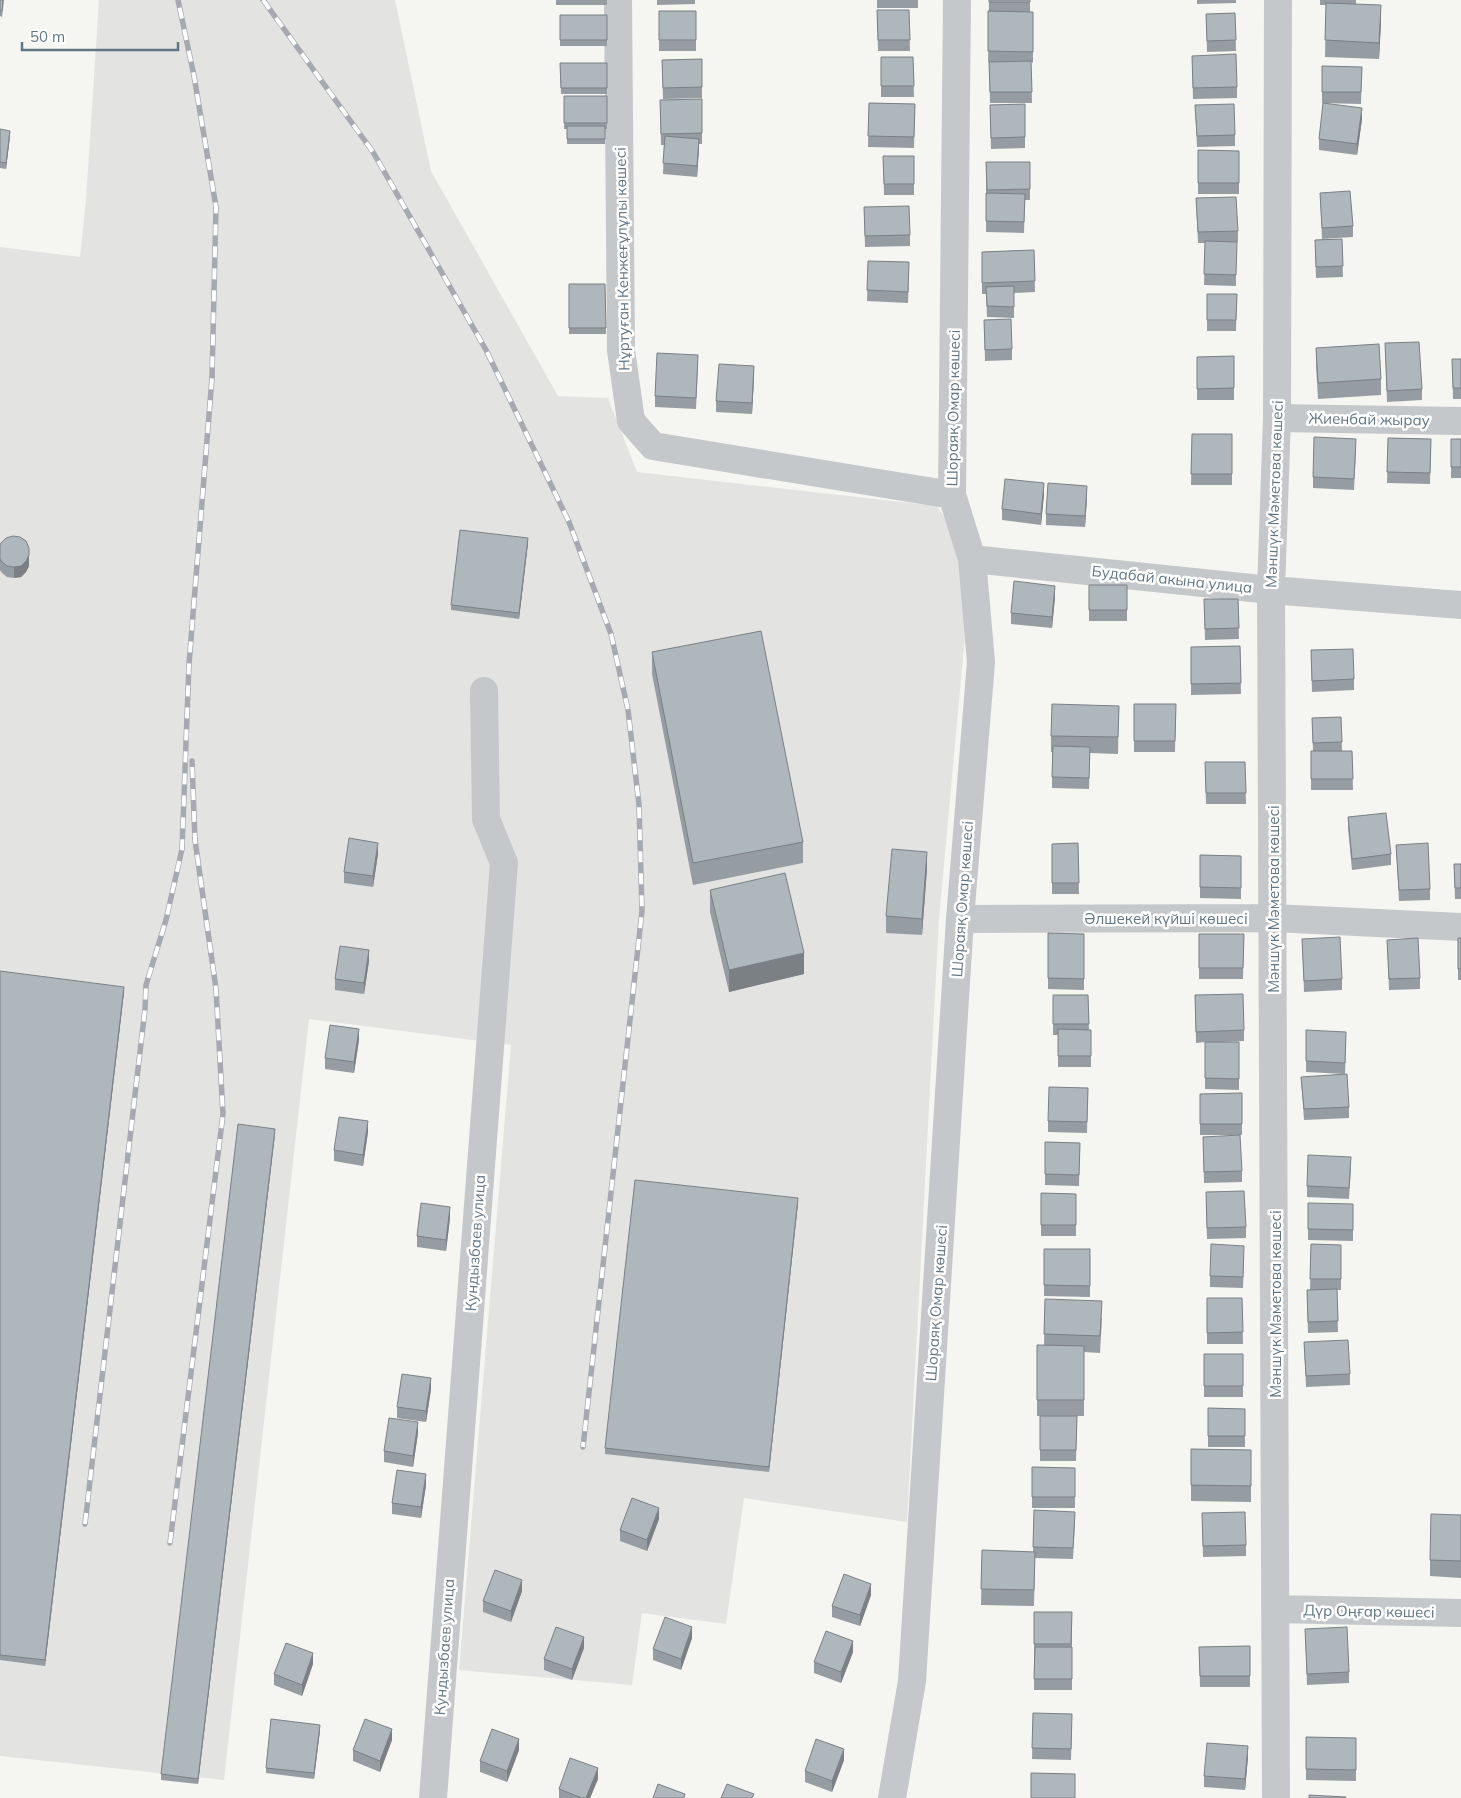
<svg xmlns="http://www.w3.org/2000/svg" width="1461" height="1798" viewBox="0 0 1461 1798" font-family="Mulish,sans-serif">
<rect width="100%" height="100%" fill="#f5f5f1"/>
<path fill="#e3e4e2" d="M99 0H395L431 171 558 396 608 398 637 472 937 506 972 559 939 919 907 1522 744 1498 726 1624 642 1613 632 1685 459 1670 511 1045 309 1019 224 1780 0 1756V247L80 257 86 199Z"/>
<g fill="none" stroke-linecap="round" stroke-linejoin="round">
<path stroke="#c4c8cb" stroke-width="28" d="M618 0 621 350 631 421 653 446 952 495
M1277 418 1461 421
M972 559 1271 590 1461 605
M960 919 1273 918 1461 927
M1276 1609 1461 1613
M433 1798 504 863 486 819 484 691
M892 1798 912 1681 960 919 981 662 972 559 952 495 957 0
M1276 1798 1271 590 1277 418 1278 0"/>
<defs>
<path id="rail" d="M263 0 373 152 486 350 569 522 611 634 628 710 639 805 642 911 583 1447
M85 1524 145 1009 146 985 166 920 182 849 189 664 212 378 216 207 194 76 178 0
M170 1543 223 1114 216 989 195 840 192 761"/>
</defs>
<use href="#rail" stroke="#a4aab0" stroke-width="5.5"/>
<use href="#rail" stroke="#fff" stroke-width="4" stroke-dasharray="11" stroke-linecap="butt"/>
</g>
<path fill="#969da2" d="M0 0H4L2 17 0 16Z
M556 0H607V5H556Z
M657 0H695V4L657 5Z
M877 0H918V8H877Z
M989 0H1030V12H1033V63L1031 62 1032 103H990L989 62H988Z
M1197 0H1236V3L1197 4Z
M1320 0H1356V4L1381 22 1379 59 1325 57 1326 5H1320Z
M877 10H909L910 51H878Z
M659 11H696V51H659Z
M1235 13 1236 51 1207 52 1206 14Z
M560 15H607V46H560Z
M1192 56 1237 87V98L1193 99Z
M881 57H913L914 97H881Z
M702 59V98L663 99 662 60Z
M560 63H607V94H561Z
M1322 66 1362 67 1361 104 1322 103Z
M564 96H607V129H605V144H567V129H564Z
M702 99V144H699L697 177 663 174 664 145H661L660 100Z
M869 103 915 104 914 148 868 147Z
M1025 104V148L991 149 990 105Z
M1195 105 1235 135V146L1197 147Z
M1362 119 1357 155 1319 150V139Z
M0 129 10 136 6 169 0 168Z
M1198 150 1239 151V194H1198Z
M883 156H914V195H884Z
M986 162H1030V200H1025L1024 233 986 232Z
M1320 193 1353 226V237L1322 239Z
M1196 198 1238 231V242H1236V286L1204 285 1205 243H1198Z
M864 207 910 235V246L865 247Z
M1342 239 1343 277 1316 278 1315 240Z
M1034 250 1035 292 1014 293V318L987 317 986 294H982V252Z
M868 261 909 273 908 303 867 301Z
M569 284H605L606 334H569Z
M1207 294H1237L1236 331H1207Z
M984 320 1012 349V360L985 361Z
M1385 343 1422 389V400L1387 402Z
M1316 348 1381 379V395L1318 399 1316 365Z
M1234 356V400H1197V357Z
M1452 359H1461V399H1453Z
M698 366 696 409 655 407V396Z
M754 377 752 414 716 412V401Z
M1192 434H1232V485H1191Z
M1388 438 1431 439 1430 484 1387 483Z
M1451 439H1461V478H1451Z
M1356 450 1354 490 1313 488V477Z
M1044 494 1041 525 1002 520V509Z
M1087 497 1085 527 1046 525V514Z
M528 543 519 619 451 610V605Z
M0 545 29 566 26 572 21 577 14 578 7 577 2 573 0 570Z
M1089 585H1127V621H1089Z
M1055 597 1052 628 1011 624V613Z
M1204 599H1238L1239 639 1205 640Z
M1240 646 1241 694 1191 695V647Z
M1311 650 1354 679V690L1312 692Z
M652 652 803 842V863L693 885 652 674Z
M1134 704H1176L1175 752H1134Z
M1119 706 1118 754 1090 753 1089 789 1052 788V752H1051V736Z
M1341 717 1342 751H1352L1353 790H1311V751H1313L1312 718Z
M1205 762H1245L1246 804H1206Z
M1348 817 1391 854V865L1352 870 1348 828Z
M1078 843 1079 894H1052V844Z
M1396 845 1430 889V900L1399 901Z
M378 854 373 887 344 883V872Z
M1200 855 1241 856V899L1200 898Z
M1454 864H1461V899H1455Z
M927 869 922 935 886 933V916Z
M710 890 804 974 729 992 710 912Z
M1048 933 1084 934V990L1048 989Z
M1199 934H1244L1243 979H1199Z
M1458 938H1461V980H1458Z
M1302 939 1342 979V990L1304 992Z
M1387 940 1420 978V989L1389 990Z
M369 961 364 994 335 990V979Z
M0 971 124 992 45 1666 0 1660Z
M1053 995H1088L1089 1030H1091V1067H1058V1035H1053Z
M1195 995 1244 1030V1041L1221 1042H1239V1090L1205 1089V1042L1196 1043Z
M1306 1030 1346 1043 1345 1074 1306 1072Z
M359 1040 354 1073 325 1069V1058Z
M1301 1077 1349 1107V1118L1304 1120Z
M1088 1088 1087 1133 1048 1132V1121Z
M1242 1093V1135H1200V1094Z
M368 1132 363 1166 334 1161V1150Z
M275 1134 198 1784 161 1780V1774Z
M1203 1137 1242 1171V1182L1204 1183Z
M1045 1142 1080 1143 1079 1186 1045 1185Z
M1351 1168 1349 1199 1307 1197V1186Z
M1041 1193 1076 1194V1236H1041Z
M798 1203 769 1472 605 1454V1448Z
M1206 1203 1246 1227V1238L1207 1239Z
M1353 1204V1241L1308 1240V1229Z
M450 1218 446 1251 417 1247V1236Z
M1311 1244 1341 1245V1290H1337L1338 1332 1308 1333 1307 1290H1310Z
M1044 1249H1090V1297L1044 1296Z
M1244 1257 1243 1288 1210 1287V1276Z
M1207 1298H1242L1243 1344H1207Z
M1045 1299 1102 1318 1100 1353 1084 1352V1416H1070H1077L1076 1461H1040V1416H1037V1345L1044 1346Z
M1304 1342 1350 1374V1385L1306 1387Z
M1204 1354H1243V1397H1204Z
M431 1389 426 1422 397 1418V1407Z
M1208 1408 1245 1409V1447H1208Z
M418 1433 413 1467 384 1462V1451Z
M1191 1449 1251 1450V1502L1191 1501Z
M1032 1467 1075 1468V1508H1032Z
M426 1485 421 1518 392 1514V1503Z
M1034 1510 1075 1523 1073 1559 1035 1558 1034 1606 981 1605 982 1550 1033 1552Z
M1202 1513 1246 1545V1556L1203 1557Z
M1461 1515V1578L1430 1576V1560Z
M659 1519 647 1551 620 1541V1530Z
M522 1591 511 1622 483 1612V1601Z
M871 1595 860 1626 832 1617V1606Z
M1034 1612H1072V1690H1034Z
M1305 1629 1349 1672V1683L1307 1685Z
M692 1638 681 1670 653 1660V1649Z
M1250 1646V1687H1200L1199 1647Z
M584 1648 572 1680 544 1670V1659Z
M853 1652 841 1683 814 1673V1662Z
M313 1664 302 1696 274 1685V1674Z
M1033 1713 1072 1725 1071 1760 1032 1759Z
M320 1730 314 1779 266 1773V1768Z
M1306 1737 1356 1738V1781L1306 1780Z
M392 1740 380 1772 353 1761V1750Z
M519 1750 507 1782 480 1772V1761Z
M1248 1757 1245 1790 1204 1787V1776Z
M844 1760 832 1792 805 1782V1771Z
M598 1779 590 1798H559V1789Z"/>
<path fill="#7a8084" d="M1381 5V22L1379 59V43Z
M1362 108V119L1357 155V144Z
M10 131V136L6 169V163Z
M699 139V150L697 177V166Z
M754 366V377L752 414V403Z
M1044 483V494L1041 525V514Z
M1087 486V497L1085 527V516Z
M528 538V543L519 619V613Z
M29 555V566L26 572 21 577 14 578V567Z
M1055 586V597L1052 628V617Z
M378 843V854L373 887V876Z
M927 852V869L922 935V919Z
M369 950V961L364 994V983Z
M804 953V974L729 992V970Z
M124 987V992L45 1666V1660Z
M359 1029V1040L354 1073V1062Z
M368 1121V1132L363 1166V1155Z
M275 1129V1134L198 1784V1779Z
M798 1198V1203L769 1472V1467Z
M450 1207V1218L446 1251V1240Z
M431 1378V1389L426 1422V1411Z
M418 1422V1433L413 1467V1456Z
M426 1474V1485L421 1518V1507Z
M659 1508V1519L647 1551V1540Z
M522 1580V1591L511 1622V1611Z
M871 1584V1595L860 1626V1615Z
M692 1627V1638L681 1670V1659Z
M584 1637V1648L572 1680V1669Z
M853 1641V1652L841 1683V1672Z
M313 1653V1664L302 1696V1685Z
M320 1725V1730L314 1779V1773Z
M392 1729V1740L380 1772V1761Z
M519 1739V1750L507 1782V1771Z
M1248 1746V1757L1245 1790V1779Z
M844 1749V1760L832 1792V1781Z
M598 1768V1779L590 1798H586Z"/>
<path fill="#aeb7bc" stroke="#7a8084" d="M0 0H3L2 11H0Z
M989 0H1030V2H989Z
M1326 3 1381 5 1379 43 1325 40Z
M877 10H909L910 40H878Z
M659 11H696V40H659Z
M988 11 1033 12V52L988 51Z
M1235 13 1236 40 1207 41 1206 14Z
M560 15H607V40H560Z
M1236 54 1237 87 1193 88 1192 56Z
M881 57H913L914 86H881Z
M702 59V87L663 88 662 60Z
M1031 61 1032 92H990L989 62Z
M560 63H607V88H561Z
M1322 66 1362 67 1361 92H1322Z
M564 96H607V123H564Z
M702 99V133L661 134 660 100Z
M869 103 915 104 914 137 868 136Z
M1323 103 1362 108 1357 144 1319 139Z
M1025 104V137L991 138 990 105Z
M1234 104 1235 135 1197 136 1195 105Z
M567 126H605V139H567Z
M0 129 10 131 6 163 0 162Z
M665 136 699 139 697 166 663 163Z
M1198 150 1239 151V183H1198Z
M883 156H914V184H884Z
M986 162H1030V189L987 190Z
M1350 191 1353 226 1322 228 1320 193Z
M986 193 1025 194 1024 222 986 221Z
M1236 197 1238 231 1198 232 1196 198Z
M909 206 910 235 865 236 864 207Z
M1342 239 1343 266 1316 267 1315 240Z
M1205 241 1237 242 1236 275 1204 274Z
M1034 250 1035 281 982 283V252Z
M868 261 909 262 908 292 867 290Z
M569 284H605L606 328H569Z
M1014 286V307L987 306 986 287Z
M1207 294H1237L1236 320H1207Z
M1011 319 1012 349 985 350 984 320Z
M1419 342 1422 389 1387 391 1385 343Z
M1379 344 1381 379 1318 383 1316 348Z
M657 353 698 355 696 398 655 396Z
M1234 356V388L1197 389V357Z
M1452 359H1461V388H1453Z
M719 364 754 366 752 403 716 401Z
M1192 434H1232V474H1191Z
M1314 437 1356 439 1354 479 1313 477Z
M1388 438 1431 439 1430 473 1387 472Z
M1451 439H1461V467H1451Z
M1005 479 1044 483 1041 514 1002 509Z
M1048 483 1087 486 1085 516 1046 514Z
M460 530 528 538 519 613 451 605Z
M13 536 20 537 26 541 29 548V555L26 561 21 566 14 567 7 566 2 562 0 559V545L1 543 6 538Z
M1014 581 1055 586 1052 617 1011 613Z
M1089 585H1127V610H1089Z
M1204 599H1238L1239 628 1205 629Z
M761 631 803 842 693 863 652 652Z
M1240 646 1241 683 1191 684V647Z
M1353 649 1354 679 1312 681 1311 650Z
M1052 704 1119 706 1118 737 1051 736Z
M1134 704H1176L1175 741H1134Z
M1341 717 1342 742 1313 743 1312 718Z
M1053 746 1090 747 1089 778 1052 777Z
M1311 751H1352L1353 779H1311Z
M1205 762H1245L1246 793H1206Z
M1386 813 1391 854 1352 859 1348 817Z
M349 838 378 843 373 876 344 872Z
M1078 843 1079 883H1052V844Z
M1428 843 1430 889 1399 890 1396 845Z
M892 849 927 852 922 919 886 916Z
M1200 855 1241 856V888L1200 887Z
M1454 864H1461V888H1455Z
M785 873 804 953 729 970 710 890Z
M1048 933 1084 934V979L1048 978Z
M1199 934H1244L1243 968H1199Z
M1340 937 1342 979 1304 981 1302 939Z
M1418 938 1420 978 1389 979 1387 940Z
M1458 938H1461V969H1458Z
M340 946 369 950 364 983 335 979Z
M0 971 124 987 45 1660 0 1655Z
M1243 994 1244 1030 1196 1032 1195 995Z
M1053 995H1088L1089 1024H1053Z
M330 1025 359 1029 354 1062 325 1058Z
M1058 1029 1091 1030V1056H1058Z
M1306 1030 1346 1032 1345 1063 1306 1061Z
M1205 1042H1239V1079L1205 1078Z
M1347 1074 1349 1107 1304 1109 1301 1077Z
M1049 1087 1088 1088 1087 1122 1048 1121Z
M1242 1093V1124H1200V1094Z
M339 1117 368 1121 363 1155 334 1150Z
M238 1124 275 1129 198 1779 161 1774Z
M1240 1135 1242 1171 1204 1172 1203 1137Z
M1045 1142 1080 1143 1079 1175 1045 1174Z
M1308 1155 1351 1157 1349 1188 1307 1186Z
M635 1180 798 1198 769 1467 605 1448Z
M1244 1191 1246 1227 1207 1228 1206 1192Z
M1041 1193 1076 1194V1225H1041Z
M421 1203 450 1207 446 1240 417 1236Z
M1308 1203 1353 1204V1230L1308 1229Z
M1211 1244 1244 1246 1243 1277 1210 1276Z
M1311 1244 1341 1245V1279H1310Z
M1044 1249H1090V1286L1044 1285Z
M1337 1289 1338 1321 1308 1322 1307 1290Z
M1207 1298H1242L1243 1332 1207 1333Z
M1045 1299 1102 1301 1100 1336 1044 1334Z
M1348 1340 1350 1374 1306 1376 1304 1342Z
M1037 1345 1084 1346V1400H1037Z
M1204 1354H1243V1386H1204Z
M402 1374 431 1378 426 1411 397 1407Z
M1208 1408 1245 1409V1436H1208Z
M1040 1416H1077L1076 1450H1040Z
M389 1418 418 1422 413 1456 384 1451Z
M1191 1449 1251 1450V1486L1191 1485Z
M1032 1467 1075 1468V1497H1032Z
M397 1470 426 1474 421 1507 392 1503Z
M632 1498 659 1508 647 1540 620 1530Z
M1034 1510 1075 1512 1073 1548 1033 1547Z
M1245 1512 1246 1545 1203 1546 1202 1513Z
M1431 1514 1461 1515V1561L1430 1560Z
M982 1550 1035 1552 1034 1590 981 1589Z
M495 1570 522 1580 511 1611 483 1601Z
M844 1574 871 1584 860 1615 832 1606Z
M1034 1612H1072L1071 1644H1034Z
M665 1617 692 1627 681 1659 653 1649Z
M556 1627 584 1637 572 1669 544 1659Z
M1347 1627 1349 1672 1307 1674 1305 1629Z
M826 1631 853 1641 841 1672 814 1662Z
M286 1643 313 1653 302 1685 274 1674Z
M1250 1646V1676H1200L1199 1647Z
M1035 1647H1072V1679H1034Z
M1033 1713 1072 1714 1071 1749 1032 1748Z
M271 1719 320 1725 314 1773 266 1768Z
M365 1719 392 1729 380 1761 353 1750Z
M492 1729 519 1739 507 1771 480 1761Z
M1306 1737 1356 1738V1770L1306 1769Z
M816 1739 844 1749 832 1781 805 1771Z
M1207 1743 1248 1746 1245 1779 1204 1776Z
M570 1758 598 1768 586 1798H582L559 1789Z
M1031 1773 1075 1774V1798H1031Z
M658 1784 685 1794 684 1798H653Z
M727 1784 754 1794 752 1798H721Z
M1309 1795 1346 1797V1798H1309Z"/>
<g text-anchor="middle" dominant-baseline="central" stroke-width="5" stroke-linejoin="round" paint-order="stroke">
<g font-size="15" fill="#617585" stroke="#fff">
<text transform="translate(622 259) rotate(-91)">Нұртуған Кенжеғұлұлы көшесі</text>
<text transform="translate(953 408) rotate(-89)">Шораяқ Омар көшесі</text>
<text transform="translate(1369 419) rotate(1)">Жиенбай жырау</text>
<text transform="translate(1274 494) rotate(-88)">Мәншүк Мәметова көшесі</text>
<text transform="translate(1172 579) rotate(6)">Будабай акына улица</text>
<text transform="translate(962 899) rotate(-86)">Шораяқ Омар көшесі</text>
<text transform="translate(1273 899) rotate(-90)">Мәншүк Мәметова көшесі</text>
<text x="1166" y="918">Әлшекей күйші көшесі</text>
<text transform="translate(475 1243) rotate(-86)">Кундызбаев улица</text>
<text transform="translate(936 1303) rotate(-86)">Шораяқ Омар көшесі</text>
<text transform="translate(1275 1304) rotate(-90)">Мәншүк Мәметова көшесі</text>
<text transform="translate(1369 1611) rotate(1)">Дүр Оңғар көшесі</text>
<text transform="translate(444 1647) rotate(-86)">Кундызбаев улица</text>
</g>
</g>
<path d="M22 42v8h156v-8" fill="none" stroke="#617585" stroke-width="2.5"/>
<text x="30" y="42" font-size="15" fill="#617585" stroke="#ffffff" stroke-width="4" paint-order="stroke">50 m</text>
</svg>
